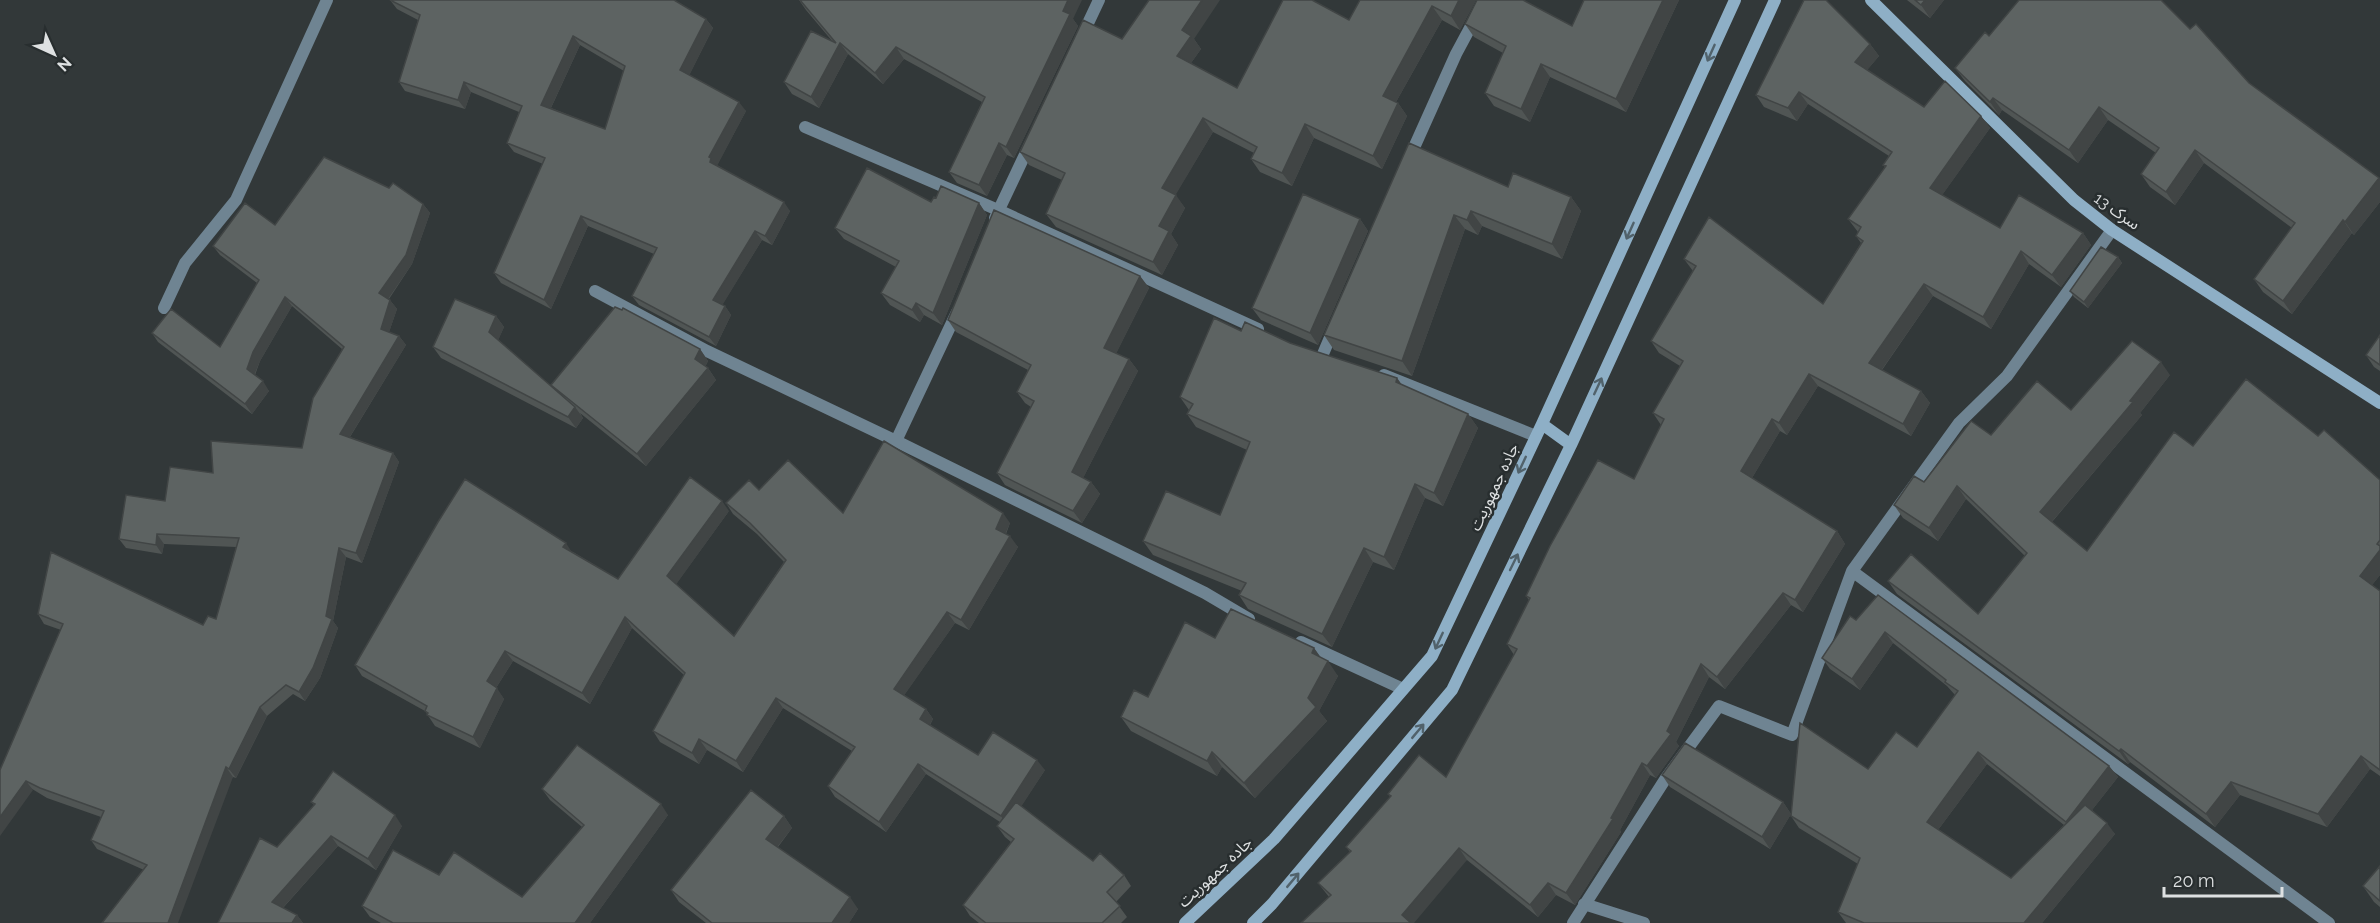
<svg xmlns="http://www.w3.org/2000/svg" width="2380" height="923" viewBox="0 0 2380 923" font-family="Raleway,'Noto Sans Arabic',sans-serif">
<rect width="100%" height="100%" fill="#323839"/>
<g fill="none" stroke-linecap="round" stroke-linejoin="round">
<path stroke="#6f8492" stroke-width="12" d="M1082 36 1099 0
M805 127 998 210 1258 329
M1408 161 1456 54 1485 0
M995 218 1030 144
M595 291 707 351 896 441 1205 593 1249 619
M164 308 185 263 236 200 327 0
M1323 354 1334 328
M1384 375 1536 436
M896 441 957 312
M1852 571 2329 923
M1301 642 1403 689
M1584 904 1644 923
M1573 923 1666 778 1719 706 1792 735 1852 571 1959 423 2007 376 2112 230"/>
<path stroke="#8eafc6" stroke-width="12" d="M1871 0 2074 200 2112 230 2380 403
M1542 424 1571 445
M1185 923 1274 839 1432 656 1542 424 1735 0
M1253 923 1272 904 1452 690 1571 445 1775 0"/>
</g>
<path fill="#505554" fill-rule="evenodd" d="M390 0 706 19 713 28 689 75 746 111 717 165 790 211 772 245 762 240 722 305 725 306 731 315 716 346 639 305 632 296 654 254 588 226 551 309 501 283 494 273 543 164 514 152 507 143 519 112 471 92 465 109 405 91 399 82 418 20 397 9ZM580 45 624 71 605 129 551 108Z
M799 0 1073 19 1078 26 1014 158 1007 155 987 196 957 183 949 172 982 102 904 59 883 84 848 54 819 108 792 94 784 82 833 42 806 10Z
M1476 0 1460 30 1442 20 1396 102 1398 103 1407 116 1382 169 1314 138 1292 186 1260 172 1251 159 1254 153 1213 132 1175 195 1185 208 1171 234 1178 245 1162 275 1056 227 1046 214 1062 180 1029 165 1020 152 1122 39H1194L1201 49 1191 63 1237 88 1349 20Z
M1584 0H1679L1626 112 1550 77 1530 122 1494 106 1485 93 1503 53 1474 37 1465 24 1572 26Z
M1907 0H1944L1930 18Z
M2190 29 2249 83 2380 179V202L2354 235 2352 233 2292 314 2263 292 2254 279 2292 228 2204 163 2175 205 2150 187 2141 174 2156 153 2108 120 2078 163 2002 110 1999 115 1965 81 1955 68 1989 36Z
M1870 44 1879 56 1867 70 1924 107 1981 116 1990 128 1942 195 2000 228 2083 233 2091 245 2061 287 2029 264 1991 329 1933 296 1882 370 1921 391 1930 403 1911 436 1818 386 1787 435 1780 431 1752 478 1837 531 1845 544 1803 612 1791 605 1725 689 1709 677 1676 742 1679 746 1656 778 1650 775 1620 830 1621 832 1575 905 1556 895 1538 917 1467 860 1329 897 1318 883 1350 852 1346 847 1390 797 1388 794 1446 777 1514 655 1507 644 1529 600 1526 596 1634 479 1661 425 1653 413 1680 366 1659 353 1651 341 1693 271 1684 259 1823 304 1861 243 1856 236 1858 232 1848 219 1885 167 1883 165 1889 156 1808 104 1797 121 1764 107 1756 95Z
M1409 143 1508 187 1571 197 1581 211 1562 259 1482 226 1478 235 1465 229 1412 376 1334 350 1324 335Z
M389 188 423 204 430 213 412 264 389 299 397 309 389 332 399 336 406 345 350 437 393 453 399 462 362 563 346 557 333 621 338 628 320 678 305 701 293 694 267 716 236 778 233 777 144 870 97 849 91 840 101 817 47 798 1 770 61 630 44 624 38 614 203 625 216 619 236 547 164 544 162 554 126 548 119 539 165 501 213 473 302 448 342 349 292 306 260 361 255 375 269 391 252 414 158 342 152 333 220 347 257 283 220 255 213 246Z
M936 198 979 203 987 215 942 325 924 315 920 322 890 305 881 293 896 267 844 239 835 228 931 202Z
M1360 219 1368 231 1318 345 1261 320 1252 308Z
M2118 257 2122 263 2088 308 2074 297 2070 291Z
M1140 276 1149 288 1116 353 1129 359 1138 371 1083 478 1091 482 1100 494 1082 523 1005 485 997 473 1031 407 1025 403 1017 392 1028 370 956 332 948 320Z
M496 316 504 327 498 340 552 387 700 349 708 361 705 367 708 368 716 380 646 466 580 413 583 418 576 428 441 358 433 347Z
M1241 331 1290 343 1397 378 1402 385 1468 414 1478 428 1443 506 1425 498 1394 570 1373 562 1332 647 1248 609 1239 595 1242 591 1153 555 1143 541 1220 515 1247 450 1196 427 1187 414 1189 410 1180 397Z
M2380 335V371L2374 367 2366 355Z
M2170 375 2140 413 2142 415 2052 522 2087 551 2193 446 2318 436 2380 480V575L2372 585 2380 591V776L2370 769 2327 827 2240 795 2215 827 2130 762 2128 764 1897 594 1888 581 1978 614 2025 556 1966 499 1938 541 1903 518 1894 505 1924 482 1991 435 2071 410Z
M759 490 843 513 1010 523 1006 534 1018 547 969 630 955 623 904 695 926 709 933 719 930 725 978 755 1045 770 1021 806 1093 861 1124 875 1131 886 1116 902 1127 917 1121 923H979L970 916 963 905 1011 842 1005 837 997 826 1000 822 926 774 886 832 835 797 828 786 852 751 783 708 743 772 707 750 699 764 660 742 653 731 684 675 632 628 590 704 513 661 496 688 504 699 480 748 435 726 425 711 362 676 355 665 573 552 618 579 729 511 676 584 734 636 784 562 757 534 733 514 726 503Z
M1878 595 2109 766 2118 777 2092 810 2115 834 2042 923H1846L1838 912 1858 864 1799 828 1791 816 1868 769 1917 747 1955 695 1947 686 1893 643 1860 690 1830 669 1822 658ZM1987 764 2064 825 2011 878 1938 830Z
M1215 638 1314 648 1321 658 1338 676 1319 711 1327 721 1255 798 1222 767 1217 776 1131 731 1121 717 1148 697Z
M1662 775 1783 802 1791 814 1770 849 1670 787Z
M542 789 668 815 590 923H381L370 917 362 906 439 875 522 897 582 827 550 800Z
M311 802 402 826 376 870 338 846 283 908 297 915 303 923H218L277 847 314 805Z
M784 816 792 828 778 847 858 909 849 923H706L679 902 671 890Z
M2380 866V907L2374 902 2363 886Z"/>
<path fill="#414545" d="M1068 0H1082L1073 19 1078 26 1014 158 1006 147 1063 11Z
M1202 0H1220L1194 39 1201 49 1186 70 1177 56 1182 30Z
M1459 0H1476L1460 30 1451 16Z
M1663 0H1679L1626 112 1616 99Z
M1925 0H1944L1930 18 1921 5Z
M1432 6 1442 20 1392 109 1383 96Z
M706 19 713 28 687 80 680 70Z
M573 36 580 45 548 114 541 105Z
M840 43 848 54 819 108 811 97Z
M1870 44 1879 56 1863 75 1855 62Z
M896 47 904 59 883 84 875 73Z
M1541 64 1550 77 1530 122 1521 109Z
M464 82 471 92 465 109 458 100Z
M1799 92 1808 104 1797 121 1788 108Z
M1993 98 2002 110 1999 115 1990 102Z
M739 102 746 111 717 166 710 162 709 157Z
M1398 103 1407 116 1382 169 1373 156Z
M2099 107 2108 120 2078 163 2069 150Z
M1981 116 1990 128 1938 201 1930 188Z
M1203 118 1213 132 1172 201 1162 188Z
M1305 124 1314 138 1292 186 1282 173Z
M999 143 1007 155 987 196 979 185Z
M2195 150 2204 163 2175 205 2166 192Z
M2379 178 2380 179V202L2354 235 2345 222Z
M1176 195 1185 208 1171 234 1178 245 1162 275 1153 262 1159 226Z
M1571 197 1581 211 1562 259 1552 244Z
M784 202 790 211 772 245 765 236Z
M979 203 987 215 942 325 933 313Z
M423 204 430 213 412 264 386 302 379 293Z
M1471 211 1482 226 1478 235 1467 220Z
M1454 215 1465 229 1412 376 1402 361Z
M581 216 588 226 551 309 544 300Z
M1360 219 1368 231 1318 345 1310 333Z
M2343 220 2352 233 2292 314 2283 301Z
M755 231 762 240 720 309 713 300Z
M2083 233 2091 245 2061 287 2052 275Z
M2021 251 2029 264 1991 329 1983 317Z
M2118 257 2122 263 2088 308 2084 302Z
M1140 276 1149 288 1113 360 1104 348Z
M1924 284 1933 296 1878 375 1869 363Z
M285 297 292 306 260 361 253 378 247 369 253 352Z
M390 300 397 309 387 338 381 329Z
M916 303 924 315 920 322 912 310Z
M725 306 731 315 716 346 709 337Z
M496 316 504 327 497 343 489 332Z
M399 336 406 345 346 443 340 434Z
M700 349 708 361 703 371 695 359Z
M1129 359 1138 371 1080 484 1072 472Z
M2161 362 2170 375 2140 413 2142 415 2049 525 2040 512Z
M708 368 716 380 646 466 637 454Z
M1809 374 1818 386 1787 435 1779 423Z
M1397 378 1406 391 1396 382Z
M263 381 269 391 252 414 245 404Z
M1921 391 1930 403 1911 436 1903 424Z
M575 407 583 418 576 428 568 417Z
M1468 414 1478 428 1443 506 1434 493Z
M1772 419 1780 431 1749 483 1741 471Z
M393 453 399 462 362 563 356 553Z
M1091 482 1100 494 1082 523 1073 511Z
M1415 484 1425 498 1394 570 1384 557Z
M1957 486 1966 499 1938 541 1929 528Z
M722 501 729 511 675 586 667 576Z
M1003 513 1010 523 1003 539 996 529Z
M1837 531 1845 544 1803 612 1795 600Z
M157 534 164 544 162 554 156 545Z
M1010 536 1018 547 969 630 961 620Z
M566 543 573 554 563 547Z
M339 548 346 557 333 621 338 628 320 678 305 701 299 692 326 616Z
M1364 548 1373 562 1332 647 1322 634Z
M2380 550V575L2369 589 2360 576Z
M1783 593 1791 605 1725 689 1717 677Z
M947 612 955 623 901 700 894 689Z
M625 617 632 628 590 704 582 693Z
M1885 632 1893 643 1860 690 1852 679Z
M1314 648 1324 662 1312 653Z
M505 651 513 661 494 691 487 681Z
M1328 661 1338 676 1319 711 1327 721 1255 798 1244 783 1308 698Z
M1701 664 1709 677 1676 742 1679 746 1656 778 1647 766 1667 731Z
M497 688 504 699 480 748 473 737Z
M776 698 783 708 743 772 736 761Z
M260 707 267 716 236 778 229 769Z
M926 709 933 719 927 729 920 719Z
M699 739 707 750 699 764 692 753Z
M2121 749 2130 762 2128 764 2119 751Z
M1212 752 1222 767 1217 776 1207 761Z
M1978 752 1987 764 1935 834 1927 822Z
M2361 756 2370 769 2327 827 2318 814Z
M1037 760 1045 770 1008 827 1001 816Z
M1642 763 1650 775 1620 830 1621 832 1575 905 1566 893 1611 818Z
M918 764 926 774 886 832 879 822Z
M2109 766 2118 777 2074 833 2066 822Z
M226 767 233 777 178 923H168Z
M26 781 33 790 0 836V817Z
M2231 782 2240 795 2215 827 2206 814Z
M1783 802 1791 814 1770 849 1762 837Z
M661 804 668 815 590 923H575Z
M395 815 402 826 376 870 368 859Z
M784 816 792 828 774 851 766 839Z
M2107 823 2115 834 2042 923H2024Z
M331 836 338 846 279 912 272 902Z
M1459 848 1467 860 1414 923H1408L1402 915Z
M1548 883 1556 895 1538 917 1530 905Z
M850 897 858 909 849 923H832Z
M297 915 303 923H292Z"/>
<path fill="#5d6362" stroke="#414545" stroke-width="1.5" fill-rule="evenodd" d="M390 0H674L706 19 680 70 739 102 709 157 711 158 710 162 784 202 765 236 755 231 713 300 725 306 709 337 632 296 657 248 581 216 544 300 494 273 545 158 507 143 522 106 464 82 458 100 399 82 420 15ZM573 36 625 66 605 129 541 105Z
M800 0H1068L1063 11 1070 14 1006 147 999 143 979 185 949 172 985 97 896 47 875 73 840 43 811 97 784 82 811 31 836 43Z
M1149 0H1202L1182 30 1191 36 1177 56 1237 88 1283 0H1312L1349 20 1360 0H1459L1451 16 1432 6 1383 96 1398 103 1373 156 1305 124 1282 173 1251 159 1257 147 1203 118 1162 188 1176 195 1159 226 1169 231 1153 262 1046 214 1065 173 1020 152 1083 20 1122 39Z
M1477 0H1523L1572 26 1584 0H1663L1616 99 1541 64 1521 109 1485 93 1506 46 1465 24Z
M1804 0H1826L1870 44 1855 62 1924 107 1945 81 1981 116 1930 188 2000 228 2019 195 2083 233 2052 275 2021 251 1983 317 1924 284 1869 363 1921 391 1903 424 1809 374 1779 423 1772 419 1741 471 1837 531 1795 600 1783 593 1717 677 1701 664 1667 731 1671 734 1647 766 1642 763 1611 818 1613 819 1566 893 1548 883 1530 905 1459 848 1402 915 1411 923H1301L1331 895 1318 883 1351 851 1346 847 1391 796 1388 794 1419 755 1446 777 1517 649 1507 644 1530 598 1526 596 1550 546 1598 460 1634 479 1664 419 1653 413 1683 361 1651 341 1696 266 1684 259 1709 217 1823 304 1863 241 1856 236 1861 227 1848 219 1886 166 1883 165 1892 152 1799 92 1788 108 1756 95Z
M1915 0H1925L1921 5Z
M2019 0H2161L2190 29 2196 24 2249 83 2379 178 2345 222 2343 220 2283 301 2254 279 2295 223 2195 150 2166 192 2141 174 2159 148 2099 107 2069 150 1993 98 1990 102 1955 68 1985 32 1989 36Z
M1409 143 1508 187 1513 173 1571 197 1552 244 1471 211 1467 220 1454 215 1402 361 1324 335Z
M324 157 389 188 393 183 423 204 406 255 379 293 390 300 381 329 399 336 340 434 393 453 356 553 339 548 326 616 332 619 313 668 299 692 286 685 260 707 229 769 226 767 168 923H102L147 865 91 840 104 811 40 788 26 781 0 817V770L63 624 38 614 51 552 203 625 208 616 216 619 239 538 157 534 156 545 119 539 126 495 165 501 170 467 213 473 211 441 302 448 313 398 344 347 285 297 253 352 247 369 263 381 245 404 152 333 171 309 220 347 259 280 213 246 245 203 275 225Z
M867 168 931 202 934 197 936 198 941 186 979 203 933 313 916 303 912 310 881 293 899 261 835 228Z
M1303 194 1360 219 1310 333 1252 308Z
M994 210 1140 276 1104 348 1129 359 1072 472 1091 482 1073 511 997 473 1034 401 1017 392 1031 365 948 320Z
M2101 247 2118 257 2084 302 2070 291Z
M455 299 496 316 489 332 575 407 568 417 433 347Z
M615 307 622 310 623 308 700 349 695 359 708 368 637 454 551 385Z
M1214 318 1241 331 1245 322 1290 343 1391 376 1397 378 1396 382 1468 414 1434 493 1415 484 1384 557 1364 548 1322 634 1239 595 1246 583 1143 541 1166 491 1220 515 1250 442 1187 414 1193 404 1180 397Z
M2380 335V365L2366 355Z
M2132 341 2161 362 2130 401 2133 402 2040 512 2087 551 2174 432 2193 446 2246 379 2318 436 2324 430 2380 480V540L2377 544 2380 546V550L2360 576 2380 591V770L2361 756 2318 814 2231 782 2206 814 2121 749 2119 751 1888 581 1911 554 1978 614 2027 553 1957 486 1929 528 1894 505 1914 476 1924 482 1971 421 1991 435 2037 381 2071 410Z
M884 441 1003 513 996 529 1010 536 961 620 947 612 894 689 926 709 920 719 978 755 993 732 1037 760 1001 816 918 764 879 822 828 786 855 747 776 698 736 761 699 739 692 753 653 731 685 673 625 617 582 693 505 651 487 681 497 688 473 737 427 715 428 713 425 711 427 706 355 665 438 522 465 479 566 543 563 547 618 579 690 477 722 501 667 576 734 636 786 560 750 523 726 503 749 480 759 490 788 460 843 513Z
M1878 595 2109 766 2066 822 1978 752 1927 822 2011 878 2085 805 2107 823 2024 923H1864L1838 912 1860 858 1791 816 1800 723 1868 769 1896 732 1917 747 1958 691 1945 682 1946 680 1885 632 1852 679 1822 658 1850 616 1856 620Z
M1231 609 1314 648 1312 653 1328 661 1308 698 1316 707 1244 783 1212 752 1207 761 1121 717 1134 690 1148 697 1185 622 1215 638Z
M1685 743 1783 802 1762 837 1662 775Z
M577 745 661 804 575 923H393L362 906 393 850 439 875 454 852 522 897 584 825 542 789Z
M333 771 395 815 368 859 331 836 272 902 297 915 292 923H218L260 838 277 847 315 804 311 802Z
M751 790 784 816 766 839 850 897 832 923H712L671 890Z
M1016 802 1093 861 1100 853 1124 875 1107 892 1120 906 1102 923H986L963 905 1014 839 997 826Z
M2380 866V901L2363 886Z"/>
<defs><path id="oneway-shaft" d="M-6 0H5M1.5-3L5.5 0L1.5 3" fill="none" stroke-width="1.6" stroke-linecap="round" stroke-linejoin="round" transform="scale(1.5)"/></defs>
<g stroke="#51626b">
<use href="#oneway-shaft" transform="translate(1711 53) rotate(114)"/>
<use href="#oneway-shaft" transform="translate(1630 231) rotate(114)"/>
<use href="#oneway-shaft" transform="translate(1598 386) rotate(-65)"/>
<use href="#oneway-shaft" transform="translate(1522 465) rotate(115)"/>
<use href="#oneway-shaft" transform="translate(1514 562) rotate(-64)"/>
<use href="#oneway-shaft" transform="translate(1439 641) rotate(115)"/>
<use href="#oneway-shaft" transform="translate(1418 731) rotate(-50)"/>
<use href="#oneway-shaft" transform="translate(1293 880) rotate(-50)"/>
</g>
<g text-anchor="middle" dominant-baseline="central" stroke-width="5" stroke-linejoin="round" paint-order="stroke">
<g font-size="16" fill="#dee1e2" stroke="#282e2f">
<text transform="translate(2117 211) rotate(35)">سرک 13</text>
<text transform="translate(1494 487) rotate(-65)">جاده جمهوریت</text>
<text transform="translate(1215 872) rotate(-43)">جاده جمهوریت</text>
</g>
</g>
<g transform="translate(54 54) rotate(135)" stroke="#282e2f" stroke-width="4.5" paint-order="stroke">
<path d="M0-4.5L10 22L0 15L-10 22Z" fill="#dee1e2"/>
<text y="-9" font-size="16" font-weight="bold" text-anchor="middle" fill="#dee1e2">N</text>
</g>
<path d="M2164 887v9h118v-9" fill="none" stroke="#dee1e2" stroke-width="3"/>
<text x="2173" y="887" font-size="18" fill="#dee1e2" stroke="#282e2f" stroke-width="4.5" paint-order="stroke">20 m</text>
</svg>
